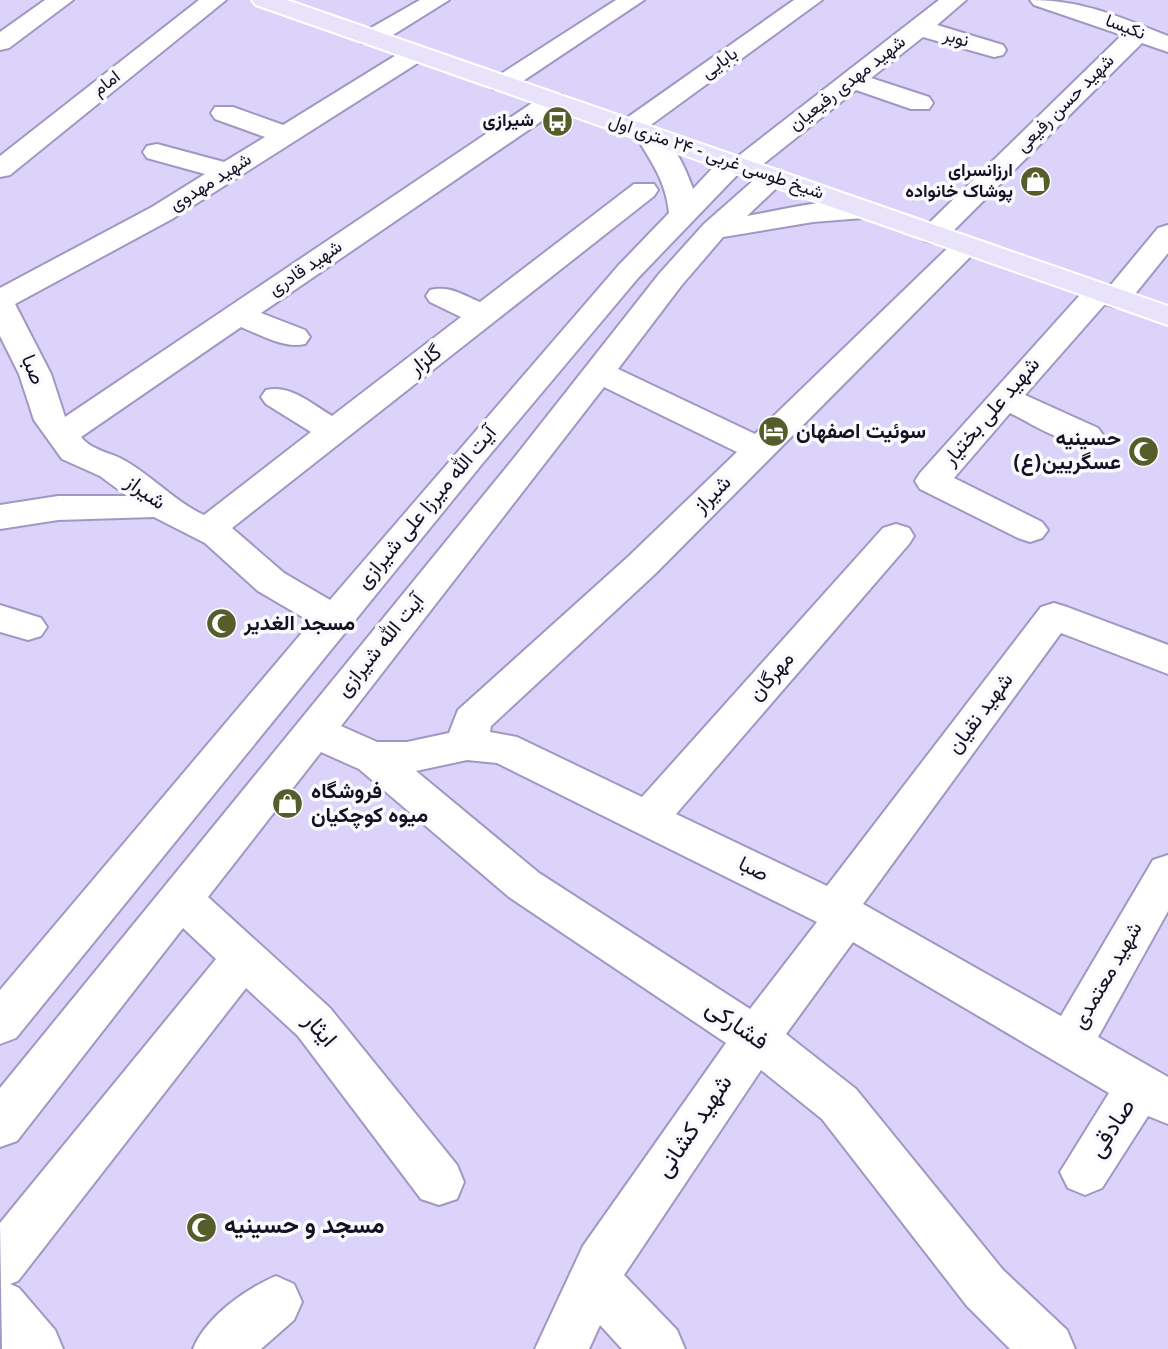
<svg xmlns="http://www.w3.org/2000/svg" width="1168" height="1349" viewBox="0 0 1168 1349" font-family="Overpass,Vazirmatn,sans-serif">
<rect width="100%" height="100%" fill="#dbd3f9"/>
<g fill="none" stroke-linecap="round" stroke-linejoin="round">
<defs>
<path id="minor" d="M45 0H73L9 48 0 50V32Z
M199 0H226L10 175 0 177V156Z
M420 0H449L380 43H362L359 38 362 33Z
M616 0H644L511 89H493L489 84 493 79Z
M794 0H822L648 127C670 132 686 169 693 189L722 158 737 157 939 0H966L937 25 1003 45 1006 50 1003 55 994 57 923 37 871 78 929 97 933 103 929 109H911L856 90 752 173 738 174 638 278 482 464 16 1038 0 1044V990L311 622 258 591 205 543 154 517 58 520 0 529V505L58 496H127L100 476 62 459 34 420 19 374 0 336V288L152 207 205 174 147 158 143 152 147 146 157 144 224 162 265 137 215 119 211 113 215 107H233L283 125 406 49H424L427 54 424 59 172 219 15 304 51 374 65 417 544 95H562L566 101 562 107 261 313 305 330 310 337 305 344C284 349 261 335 241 327L81 437C90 449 107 452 120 458 150 473 173 501 204 515L311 432 266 404 261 397 266 390C290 384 312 404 332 416L461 317 430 302 426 296 430 290C449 285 463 295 480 302L634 184H654L658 190 654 196 232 528 284 573 330 600 618 266 669 213C666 181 651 161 635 135L621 134 617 128 621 122Z
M1030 0C1083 0 1120 17 1168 36V52L1142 43 944 240 934 243 924 240 920 234 924 228 1122 35 1034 5Z
M773 170 783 172 787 178 747 216C787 209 836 195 876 205L880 211 876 217 813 222 723 237 681 286 618 369 755 434 956 240 966 237 976 240 981 246 655 574 491 726 490 732 517 737 642 797 883 528 896 524 909 528 914 536 909 544 676 814 827 886 1041 607 1054 603 1067 607 1168 645V674L1061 633 863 904 1061 1016 1153 860 1168 855V911L1098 1037 1168 1077V1124L1148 1116 1102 1188 1085 1195 1068 1188 1060 1172 1109 1093 853 942 786 1034 856 1089 1003 1270 1067 1330 1075 1349H1010L967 1306 822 1119 761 1070 624 1275 677 1330 685 1349H622L600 1325 589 1349H535L583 1246 726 1043 509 897 359 769 321 752 208 897 330 1008 457 1165 464 1182 457 1199 439 1205 421 1199 298 1036 246 988 18 1281 10 1284 19 1288 55 1330 63 1349H2L0 1223 216 959 183 928 17 1141 0 1147V1088L514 458 659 274 704 224 763 172ZM604 387 737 452 629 556 458 710 449 733 407 742H377L341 726ZM467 760 497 763 817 922 750 1009 539 873 416 771Z
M1168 225V253L1127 304 1116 307 1105 304 1025 395 1098 428 1103 435 1098 442C1070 450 1035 425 1010 413L954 478 1042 522 1048 530 1042 538 1030 542 1018 538 920 489 915 481 920 473 1088 286 1099 283 1110 286 1158 228Z
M0 605 41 618 47 627 41 636 28 640 0 632Z
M276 1276 294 1284 302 1302 294 1320 261 1349H193C206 1317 245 1289 276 1276Z"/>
<path id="major" d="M252 0H287L1168 306V325L256 5Z"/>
</defs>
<use href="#minor" stroke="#a197c3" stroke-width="4"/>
<use href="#major" stroke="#fff" stroke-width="4"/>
<use href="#minor" fill="#fff" fill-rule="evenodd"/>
<use href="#major" fill="#e8e2fb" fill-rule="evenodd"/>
</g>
<defs>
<symbol id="bus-disc" viewBox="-11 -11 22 22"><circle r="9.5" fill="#565d2b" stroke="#faf9fe"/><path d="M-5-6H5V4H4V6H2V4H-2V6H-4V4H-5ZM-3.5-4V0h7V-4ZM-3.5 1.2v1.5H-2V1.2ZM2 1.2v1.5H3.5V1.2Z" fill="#fff"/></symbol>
<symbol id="shop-disc" viewBox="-11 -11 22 22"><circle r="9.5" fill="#565d2b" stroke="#faf9fe"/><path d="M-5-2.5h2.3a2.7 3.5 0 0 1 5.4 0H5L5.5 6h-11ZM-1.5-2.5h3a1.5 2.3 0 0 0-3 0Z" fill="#fff"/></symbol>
<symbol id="hotel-disc" viewBox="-11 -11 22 22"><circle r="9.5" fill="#565d2b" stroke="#faf9fe"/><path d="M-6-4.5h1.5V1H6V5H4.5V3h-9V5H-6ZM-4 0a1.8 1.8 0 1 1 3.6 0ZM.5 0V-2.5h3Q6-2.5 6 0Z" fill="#fff"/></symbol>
<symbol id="mosque-disc" viewBox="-11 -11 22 22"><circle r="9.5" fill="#565d2b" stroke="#faf9fe"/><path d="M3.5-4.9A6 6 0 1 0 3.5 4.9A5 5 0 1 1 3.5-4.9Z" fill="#fff"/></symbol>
</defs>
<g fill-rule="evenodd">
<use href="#bus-disc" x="540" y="104" width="35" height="35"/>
<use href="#shop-disc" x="1018" y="164" width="35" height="35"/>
<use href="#hotel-disc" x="756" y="414" width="35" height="35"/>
<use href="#mosque-disc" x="1126" y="434" width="35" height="35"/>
<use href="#mosque-disc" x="204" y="606" width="35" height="35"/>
<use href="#shop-disc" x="270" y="786" width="35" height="35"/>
<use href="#mosque-disc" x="184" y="1210" width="35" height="35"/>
</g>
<g text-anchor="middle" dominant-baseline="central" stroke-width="7" stroke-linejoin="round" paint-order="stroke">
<g font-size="18" fill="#161122" stroke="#faf9fe">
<text transform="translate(1125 28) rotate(21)">نکیسا</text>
<text transform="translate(956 39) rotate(16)">نوبر</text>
<text transform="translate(720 64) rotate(-36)">بابایی</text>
<text transform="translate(107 84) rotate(-38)">امام</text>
<text transform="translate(848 84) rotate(-38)">شهید مهدی رفیعیان</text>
<text transform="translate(1066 104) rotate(-45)">شهید حسن رفیعی</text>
<text transform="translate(716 158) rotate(19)">شیخ طوسی غربی - ۲۴ متری اول</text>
<text transform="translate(211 183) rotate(-32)">شهید مهدوی</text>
<text transform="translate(306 269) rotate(-34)">شهید قادری</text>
</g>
<g font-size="18" font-weight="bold" fill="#161122" stroke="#faf9fe" text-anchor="end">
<text x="534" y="121">شیرازی</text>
<text x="1013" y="171">ارزانسرای<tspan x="1013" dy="21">پوشاک خانواده</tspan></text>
</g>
<g font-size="21" fill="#161122" stroke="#faf9fe">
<text transform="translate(426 361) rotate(-38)">گلزار</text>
<text transform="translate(32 370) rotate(67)">صبا</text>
<text transform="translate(992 412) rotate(-49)">شهید علی بختیار</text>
<text transform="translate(145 493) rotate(36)">شیراز</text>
<text transform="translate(713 495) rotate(-45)">شیراز</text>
<text transform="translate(427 508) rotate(-50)">آیت الله میرزا علی شیرازی</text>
<text transform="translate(381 646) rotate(-51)">آیت الله شیرازی</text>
<text transform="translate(772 677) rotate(-49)">مهرگان</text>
<text transform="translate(981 714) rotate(-53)">شهید نقیان</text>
<text transform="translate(753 870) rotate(26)">صبا</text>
<text transform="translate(1108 976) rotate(-60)">شهید معتمدی</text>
</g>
<g font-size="21" font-weight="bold" fill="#161122" stroke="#faf9fe" text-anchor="start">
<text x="796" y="432">سوئیت اصفهان</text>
<text x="1121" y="439" text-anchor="end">حسینیه<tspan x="1121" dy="24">عسگریین(ع)</tspan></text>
<text x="244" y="624">مسجد الغدیر</text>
<text x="311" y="792">فروشگاه<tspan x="311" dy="24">میوه کوچکیان</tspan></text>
</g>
<g font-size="24" fill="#161122" stroke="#faf9fe">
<text transform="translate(736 1026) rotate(35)">فشارکی</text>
<text transform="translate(319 1031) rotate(49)">ایثار</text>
<text transform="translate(695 1127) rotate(-56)">شهید کشانی</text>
<text transform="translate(1113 1129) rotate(-57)">صادقی</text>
</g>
<g font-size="24" font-weight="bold" fill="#161122" stroke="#faf9fe" text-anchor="start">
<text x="224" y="1227">مسجد و حسینیه</text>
</g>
</g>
</svg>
